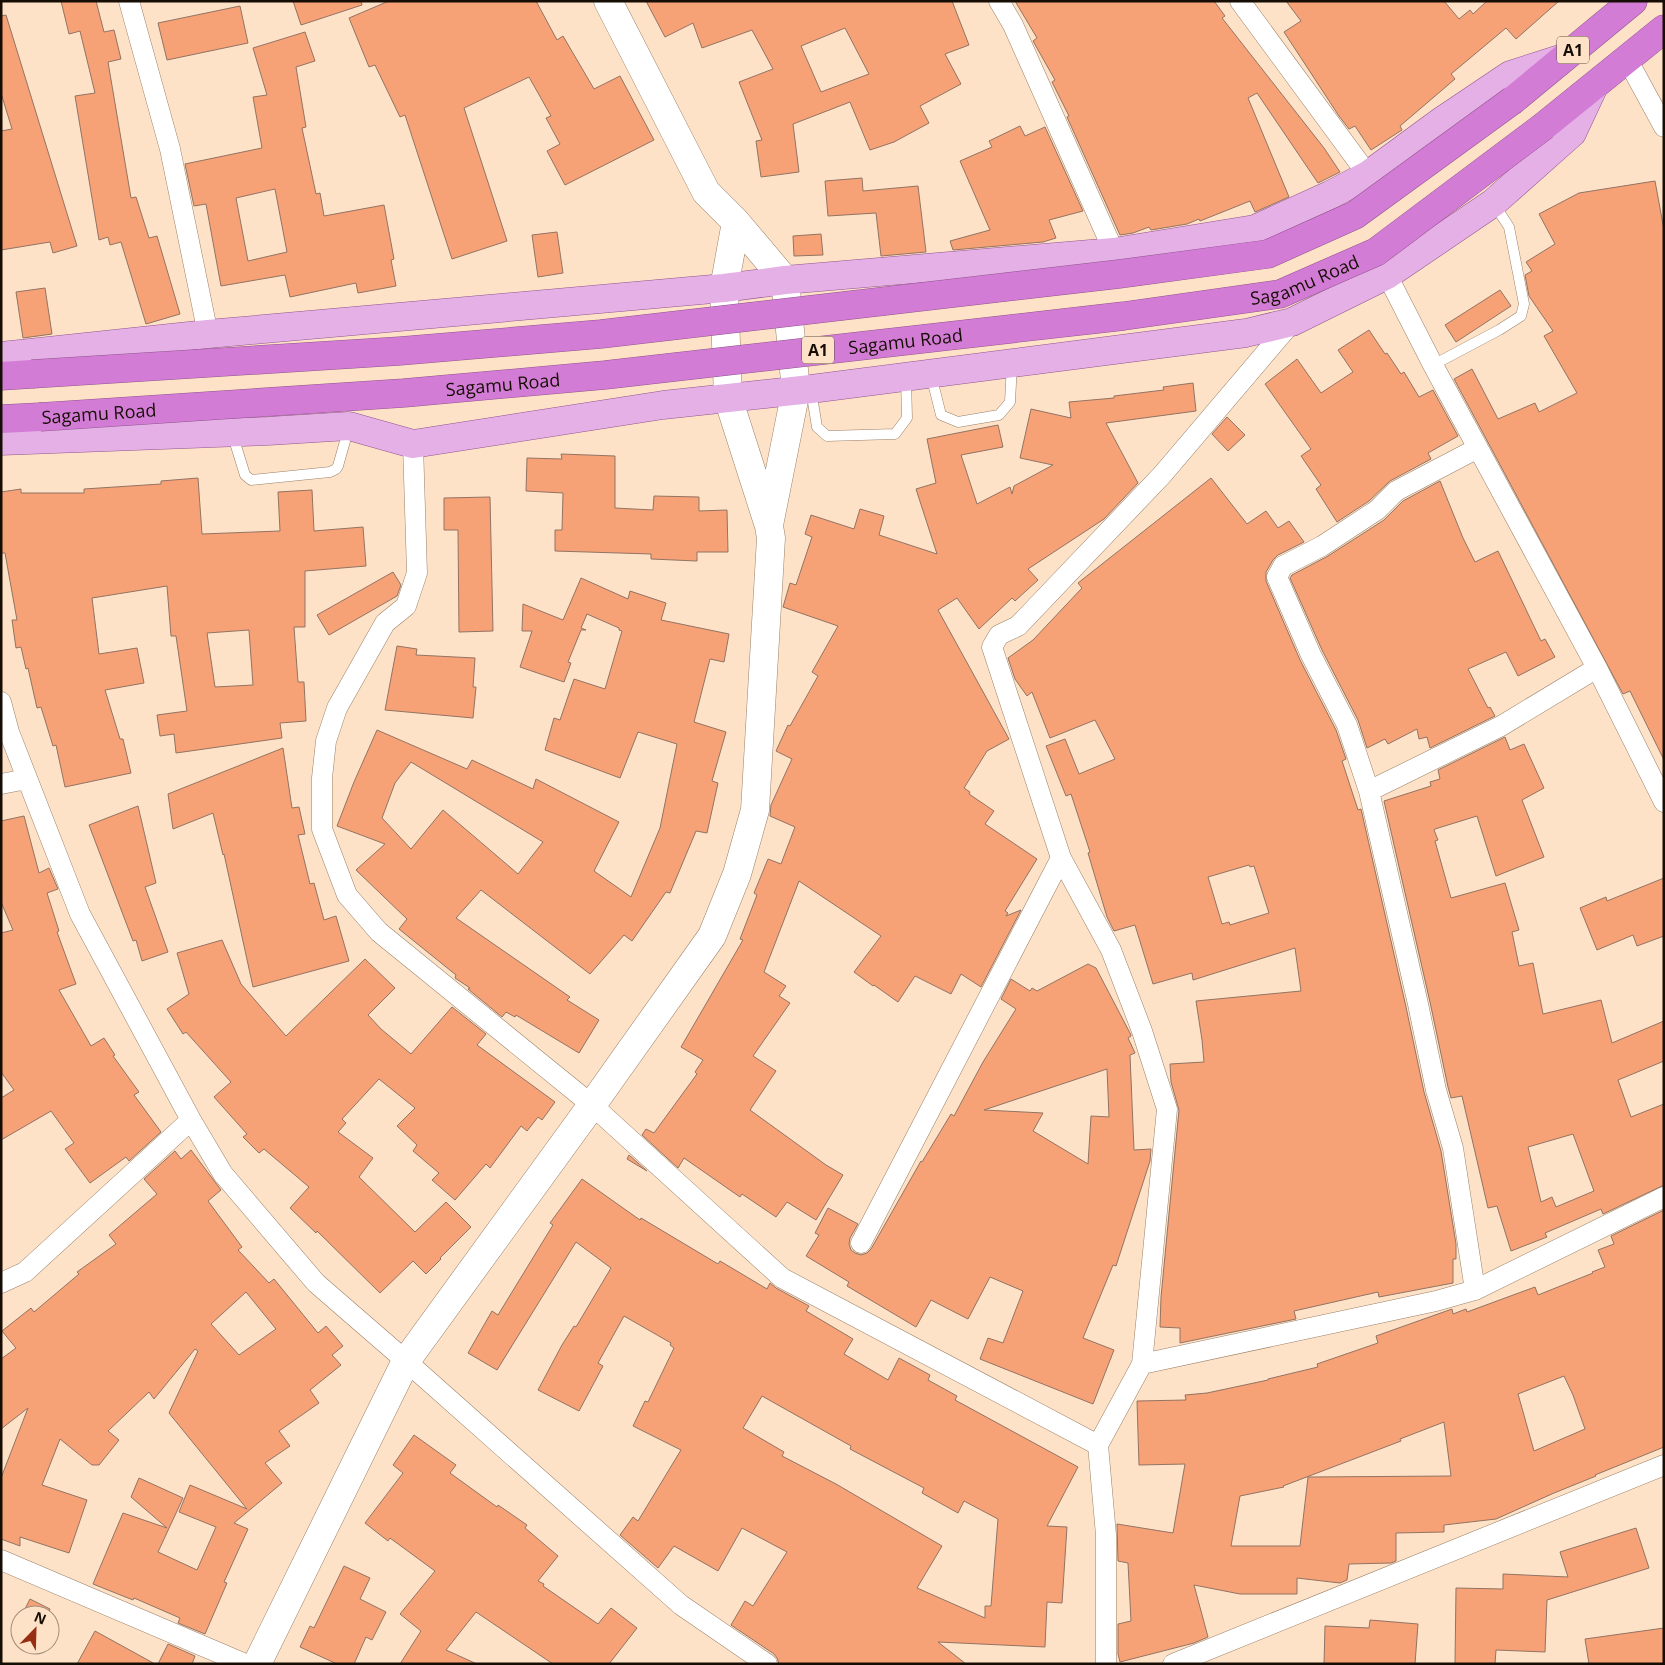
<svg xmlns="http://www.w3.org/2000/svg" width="1665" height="1665" viewBox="0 0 1665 1665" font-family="'Open Sans',sans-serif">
<rect width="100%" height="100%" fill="#fee2c7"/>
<path fill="#f6a276" stroke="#937363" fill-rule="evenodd" d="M61 1H96L104 32 114 30 121 59 108 62 131 198 136 197 149 238 157 236 180 314 146 324 121 242 110 245 108 237 99 240 75 96 95 93 80 31 69 34Z
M293 1H361L362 5 301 25Z
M389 1H536L557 40 563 36 594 89 620 76 654 140 565 185 547 151 560 144 546 118 551 116 529 77 464 108 507 241 452 259 405 115 400 117 375 65 369 67 349 18Z
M646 1H952L969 45 945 54 961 84 920 106 929 123 894 142 870 150 850 102 793 124 799 172 761 177 756 141 762 140 739 82 773 69 752 30 702 48 693 23 665 37ZM845 28 869 74 821 92 801 46Z
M1015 1H1214L1225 16 1222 18 1324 148 1340 172 1318 183 1257 93 1248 98 1289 197 1255 212 1250 201 1200 221 1199 219 1187 224 1151 230 1149 227 1133 233 1120 235 1067 117 1069 116 1052 82 1055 80 1033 41 1037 38Z
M1286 1H1444L1459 19 1470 10 1473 14 1487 1H1559L1516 39 1506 28 1451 74 1455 79 1400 126 1402 130 1371 150 1355 126 1349 129 1339 116 1284 32 1301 21Z
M240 6 248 43 167 60 158 23Z
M6 15 77 246 53 253 50 242 1 250V131L12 129 1 93V16Z
M305 32 315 61 296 67 306 127 302 128 316 194 320 193 324 216 384 205 394 259 391 260 396 286 358 293 356 283 290 297 285 275 221 286 206 204 194 206 185 164 262 148 253 97 267 95 253 48ZM275 189 287 252 248 261 236 198Z
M1020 126 1025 136 1045 127 1083 211 1049 220 1056 238 1043 242 953 250 950 241 990 230 960 161 992 147 989 141Z
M862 178 863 191 918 186 926 252 881 256 876 213 828 216 825 181Z
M1655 181 1664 230V760L1630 691 1623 694 1454 379 1472 369 1498 419 1535 403 1539 412 1577 393 1544 336 1553 331 1529 296 1525 275 1532 271 1526 262 1555 244 1539 214 1579 193Z
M557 232 563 273 538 277 532 235Z
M821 234 823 255 794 256 793 236Z
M45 288 52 334 23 338 16 292Z
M1500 290 1511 306 1456 342 1445 325Z
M1369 330 1385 354 1387 353 1401 374 1404 372 1419 397 1433 390 1458 436 1428 453 1431 459 1390 481 1369 501 1337 522 1316 489 1321 485 1301 456 1311 449 1265 384 1297 359 1321 393 1353 372 1338 350Z
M1193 383 1196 411 1106 423 1138 483 1104 519 1028 569 1038 580 1015 601 1012 598 979 629 957 598 938 610 1009 739 987 751 964 788 970 792 969 794 994 811 985 824 1037 859 1005 911 1008 913 1006 916 1021 910 981 987 961 974 951 994 915 976 898 1002 874 985 873 986 854 972 881 936 799 881 764 972 786 986 779 996 790 1003 753 1056 776 1071 750 1110 826 1165 843 1175 816 1220 787 1202 776 1217 742 1194 740 1197 684 1158 678 1168 642 1135 646 1129 654 1133 697 1074 695 1072 703 1060 681 1047 743 940 740 939 757 895 754 893 768 859 781 864 795 827 770 816 771 805 792 759 776 751 788 725 790 726 818 676 812 672 838 626 783 607 790 583 796 585 812 537 805 534 811 515 854 529 860 509 884 516 879 535 937 554 916 489 936 483 927 439 998 425 1003 447 961 455 977 504 1010 487 1012 494 1014 486 1053 465 1020 458 1031 409 1071 418 1069 402 1114 398V396L1164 390 1163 387Z
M1227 417 1245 435 1228 451 1212 434Z
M561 454 615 456V508L653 510 654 496 699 497V511L727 510 728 552H697V561L651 559V554L555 551V530H562L563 493 526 491 527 458 562 459Z
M198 478 202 534 280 531 278 492 312 490 314 531 363 527 366 566 305 571V627H294L298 682H304L306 721 280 723 282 738 176 753 174 734 160 736 157 715 187 711 176 636H171L167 586 92 598 99 654 137 648 144 683 105 690 120 739H123L131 773 65 787 56 745 53 746 41 707 37 708 28 668 26 669 21 647 16 648 12 620H17L5 553H1V492L21 489V493H84V489L161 484V481ZM249 630 253 685 215 687 207 633Z
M1211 478 1247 524 1266 511 1278 528 1289 521 1304 542 1278 555 1273 560 1266 572V581L1300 660 1336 730 1346 759 1342 761 1358 810 1361 809 1406 1007 1424 1092 1441 1151 1456 1244V1259H1453V1283L1379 1297 1378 1292 1294 1311 1296 1319 1180 1343V1328L1160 1327 1161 1297 1179 1110 1171 1082 1170 1064 1204 1062 1202 1040 1196 1001 1301 991 1295 948 1193 980 1192 973 1153 984 1135 925 1114 931 1107 917 1088 853 1090 852 1071 794 1066 796 1046 746 1065 739 1079 774 1115 759 1095 720 1050 738 1032 692 1027 696 1015 679 1008 658 1033 640 1082 588 1078 583ZM1249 865 1250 867 1254 866 1269 913 1230 925 1229 922 1222 924 1208 877Z
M1440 481 1463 538 1475 562 1498 551 1541 641 1545 639 1555 657 1518 676 1506 652 1468 669 1488 708 1490 707 1495 716 1430 748 1427 737 1419 739 1417 729 1388 744 1385 739 1367 748 1358 720 1322 650 1290 578 1292 575 1328 556 1384 520 1403 501Z
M490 497 493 631 459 632 458 530H444V498Z
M393 572 401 585 397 596 329 635 317 615Z
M581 578 628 599 630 591 666 603 661 620 729 634 724 662 710 659 694 722 726 732 712 781 718 783 707 833 696 831 670 893 666 892 632 941 624 935 590 974 481 890 456 918 570 997 567 1000 599 1020 579 1053 516 1015 515 1017 506 1012 502 1017 468 989 470 988 455 978 456 975 399 929 407 919 356 870 385 844 337 826 354 782 377 730 467 769 472 760 533 789 536 779 619 822 594 871 631 897 660 828 677 744 638 732 620 778 545 750 554 718 560 720 574 679 605 689 622 631 619 630V628L587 614 581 628 586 630H581L568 662 571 663 564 682 520 667 532 631H522L523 604 563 620ZM411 762 543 842 518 874 443 810 411 849 382 818 395 783Z
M397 646 417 649 416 655 475 658 473 687H476L473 718 385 710Z
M1505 737 1510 750 1524 744 1544 788 1522 800 1544 857 1496 876 1477 816 1435 829 1434 830 1438 840 1435 841 1451 898 1505 883 1519 930 1512 932 1519 966 1533 963 1543 1014 1601 1000 1612 1043 1664 1021V1061L1618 1080 1631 1117 1664 1104V1185L1603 1214 1601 1209 1545 1233 1547 1237 1511 1251 1497 1206 1488 1208 1462 1096 1451 1098 1448 1087 1430 1002 1384 801 1431 786 1430 782 1440 779 1438 770ZM1573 1134 1594 1191 1556 1207 1552 1197 1541 1202 1528 1147Z
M283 748 292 808 299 807 305 834 298 835 310 884 314 883 324 920 336 916 349 961 253 987 224 854 223 855 213 813 173 829 168 794Z
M138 806 156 883 145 887 168 952 142 961 136 940 133 941 89 825Z
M24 816 39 873 49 868 58 889 47 893 59 931 57 932 76 984 59 990 91 1046 104 1038 115 1055 113 1056 139 1092 134 1095 161 1132 129 1161 126 1157 90 1183 65 1149 74 1143 51 1111 1 1140V1098L14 1090 1 1072V933L13 930 1 902V821Z
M1664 878V936L1637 946 1633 935 1597 950 1580 908 1606 897 1607 901Z
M222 940 241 984 286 1036 365 959 395 988 368 1015 381 1029 411 1054 452 1007 486 1034 477 1045 555 1102 542 1120 538 1117 527 1131 521 1126 490 1168 486 1164 455 1200 432 1180 439 1173 413 1151 417 1145 397 1126 415 1108 379 1079 342 1119 346 1123 338 1132 373 1158 359 1177 415 1232 446 1202 471 1227 440 1258 441 1259 426 1274 413 1261 380 1293 317 1231 316 1233 290 1208 309 1187 264 1149 259 1153 243 1137 247 1134 214 1097 231 1082 186 1032 183 1034 167 1009 189 994 177 953Z
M1088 964 1096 968 1131 1035V1036L1128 1038 1135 1053 1130 1055 1134 1150 1151 1149 1150 1161 1116 1266 1113 1265 1083 1338 1114 1350 1093 1404 980 1359 988 1338 1003 1343 1023 1291 990 1277 968 1319 931 1300 916 1327 847 1286 849 1282 806 1256 819 1235 815 1233 828 1208 858 1224 850 1238 849 1244 851 1250 855 1253 861 1255 867 1253 871 1249 921 1161 922 1162 951 1114 954 1116 983 1062 1016 1009 1001 999 1011 979 1030 991 1032 988 1037 991ZM1107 1069 1109 1117 1091 1116 1088 1164 1033 1131 1043 1113 984 1110Z
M191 1150 221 1190 208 1201 242 1247 238 1250 269 1283 274 1279 318 1333 326 1326 343 1346 332 1355 341 1365 310 1390 319 1403 279 1431 290 1446 265 1463 282 1483 234 1523 248 1529 224 1582 227 1583 205 1634 178 1623 180 1618 134 1598 133 1600 93 1584 123 1513 167 1528 131 1497 139 1478 183 1498 158 1552 197 1570 216 1527 179 1512 190 1485 247 1509 169 1413 198 1351 195 1349 154 1399 149 1392 108 1431 119 1440 99 1465H92L60 1439 42 1485 87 1500 69 1553 20 1537V1546L1 1539V1478L28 1408 1 1429V1359L16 1348 2 1331 31 1308 34 1312 79 1274 77 1272 116 1244 109 1235 157 1194 144 1179 175 1151 181 1159ZM246 1292 276 1329 239 1355 211 1324Z
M629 1155 647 1171 627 1159Z
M582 1179 640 1220 641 1218 718 1264 720 1261 767 1289 770 1283 776 1288 809 1306 806 1311 853 1339 844 1354 888 1380 899 1358 930 1375 928 1380 957 1396 955 1400 1078 1467 1047 1526 1067 1527 1062 1603 1047 1602 1045 1647 938 1642 966 1664H779L777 1658 774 1654 731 1625 745 1601 753 1606 787 1552 742 1528 718 1571 674 1546 658 1568 620 1535 633 1517 638 1521 681 1450 633 1426 645 1401 648 1402 674 1348 670 1345 671 1343 624 1316 598 1363 603 1366 579 1411 538 1390 562 1345 574 1326 576 1327 611 1268 576 1242 497 1370 468 1353 492 1311 498 1315 553 1225 550 1223ZM762 1396 851 1446 850 1449 924 1488 922 1493 958 1513 964 1501 998 1519 991 1606H985V1618L917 1588 942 1546 836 1484 782 1456 784 1452 743 1428Z
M1664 1210V1447L1595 1475 1596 1476 1554 1493 1496 1519 1444 1525V1532L1396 1533V1561L1391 1563 1349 1564 1347 1580 1340 1583 1297 1578V1594H1240L1194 1585 1208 1637 1194 1643 1120 1662 1118 1654V1624L1131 1621 1128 1563 1118 1561 1117 1524 1173 1533 1185 1464 1139 1465 1137 1401 1186 1400 1185 1395 1207 1393 1268 1380V1379L1318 1367 1317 1364 1378 1343 1376 1336 1452 1309 1453 1314 1466 1309 1467 1312 1535 1287 1538 1295 1593 1273 1592 1272 1605 1267 1598 1250 1614 1244 1611 1236ZM1564 1376 1573 1395 1585 1429 1534 1451 1518 1394ZM1444 1422 1451 1476 1308 1477 1300 1546H1231L1240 1496 1284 1487 1283 1486 1401 1441 1400 1439Z
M414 1435 456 1465 450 1473 497 1507 498 1505 527 1525 525 1528 558 1556 538 1581 544 1584 543 1586 598 1624 611 1608 637 1628 609 1664H553L476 1612 446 1650 477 1664H400L421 1631 400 1614 435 1571 390 1538 388 1541 365 1523 403 1473 393 1465Z
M1636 1528 1649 1568 1547 1600 1545 1652 1496 1650 1495 1664H1455L1456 1588 1503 1589V1574L1568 1577 1560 1552Z
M344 1566 370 1578 360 1599 386 1612 372 1640 366 1637 354 1664H337L300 1647 310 1626 314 1628Z
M30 1599 50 1609 48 1615H22Z
M1370 1620 1418 1624 1415 1664H1324L1325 1626 1369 1628Z
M1664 1628V1664H1589L1585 1639Z
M95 1631 155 1664H77Z
M168 1644 195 1656 192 1664H158Z"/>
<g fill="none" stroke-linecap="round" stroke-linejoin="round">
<defs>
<path id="lane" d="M1433 365 1499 330 1521 316 1524 304 1509 227 1494 204
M931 375 941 415 958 422 999 415 1010 402 1012 364
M811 390 817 427 827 436 895 434 907 418 906 379
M232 433 245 475 251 480 330 472 336 469 338 466 349 427"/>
<path id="street" d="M129 1 170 149 208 334
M999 1 1013 25 1114 252
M1240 1 1368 175
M1627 59 1664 127
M1387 275 1433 365 1597 668 1664 802
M413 444 417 573 406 606 385 623 337 708 326 741 322 778V829L347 895 379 932 592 1105 782 1278 1098 1445
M1 702 9 732 80 914 191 1120 223 1174 316 1283 406 1361 681 1605 767 1664
M1 784 27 779
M1369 791 1501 726 1597 668
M861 1243 1061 858
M1 1283 25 1272 191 1120
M1475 1290 1453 1148 1436 1090 1418 1004 1369 791 1347 725 1311 655 1277 577 1283 566 1322 546 1377 510 1396 491 1478 448
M1142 1364 1436 1301 1475 1290 1664 1197
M1 1560 245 1664
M1106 1664V1535L1098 1445 1142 1364 1167 1109 1142 1031 1111 950 1061 858 992 647 999 635 1018 626 1162 475 1292 322
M1173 1664 1664 1465"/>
<path id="secondary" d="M608 1 706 192 736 222 785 280 796 390 769 525
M257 1664 406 1361 592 1105 712 936 737 874 755 810 771 538 769 526 728 398 724 288 736 222"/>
<path id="primary" d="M1 356 208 334 724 288 785 280 1114 252 1255 229 1330 195 1368 175 1443 120 1510 75 1563 58
M1 441 268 431 349 426 413 444 663 405 811 389 1246 333 1292 322 1387 275 1493 203 1572 133 1593 88"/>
<path id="highway" d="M1513 100 1633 1
M1544 126 1664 29
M1 376 32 374
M1 419 40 417"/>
</defs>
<use href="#lane" stroke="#9a8068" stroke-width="11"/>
<use href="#street" stroke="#9a8068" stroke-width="21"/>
<use href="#secondary" stroke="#9a8068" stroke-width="29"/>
<use href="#primary" stroke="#91558d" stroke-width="29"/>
<use href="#highway" stroke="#91558d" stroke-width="29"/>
<use href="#lane" stroke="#fff" stroke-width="10"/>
<use href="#street" stroke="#fff" stroke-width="20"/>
<use href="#secondary" stroke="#fff" stroke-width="28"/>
<use href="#primary" stroke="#e5b0e6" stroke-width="28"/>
<use href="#highway" stroke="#d37cd6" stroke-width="28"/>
<defs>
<g id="highway-bridge">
<path d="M32 374 400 351 601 334 1119 274 1268 254 1355 215 1513 100"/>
<path id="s1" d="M40 417 404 393 605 375 1124 316 1280 294 1376 252 1544 126"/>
</g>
</defs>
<use href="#highway-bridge" stroke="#91558d" stroke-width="29" stroke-linecap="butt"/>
<use href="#highway-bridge" stroke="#d37cd6" stroke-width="28"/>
</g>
<g text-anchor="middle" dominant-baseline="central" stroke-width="5" stroke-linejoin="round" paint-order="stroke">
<g fill="#fee2c7" stroke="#5c4d3f" stroke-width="1">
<rect x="1557" y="36.5" width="32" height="27" rx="4"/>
<rect x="802" y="336.5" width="32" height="27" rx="4"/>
</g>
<g font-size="16" font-weight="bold" fill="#160d05">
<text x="1573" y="50">A1</text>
<text x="818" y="350">A1</text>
</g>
<g font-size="18" fill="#160d05" stroke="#fee2c7">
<text stroke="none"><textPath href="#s1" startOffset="1274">Sagamu Road</textPath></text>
<text stroke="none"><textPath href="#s1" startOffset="869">Sagamu Road</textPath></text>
<text stroke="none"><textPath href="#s1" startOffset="464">Sagamu Road</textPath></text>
<text stroke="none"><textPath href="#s1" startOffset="59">Sagamu Road</textPath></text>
</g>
</g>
<rect width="1665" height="1665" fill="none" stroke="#160d05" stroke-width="5"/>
<g transform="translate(35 1630) rotate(23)"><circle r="24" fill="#fee2c7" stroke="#a18d79"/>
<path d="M0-4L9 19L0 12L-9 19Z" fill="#962e13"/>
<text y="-8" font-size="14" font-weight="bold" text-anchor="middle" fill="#160d05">N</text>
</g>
</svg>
